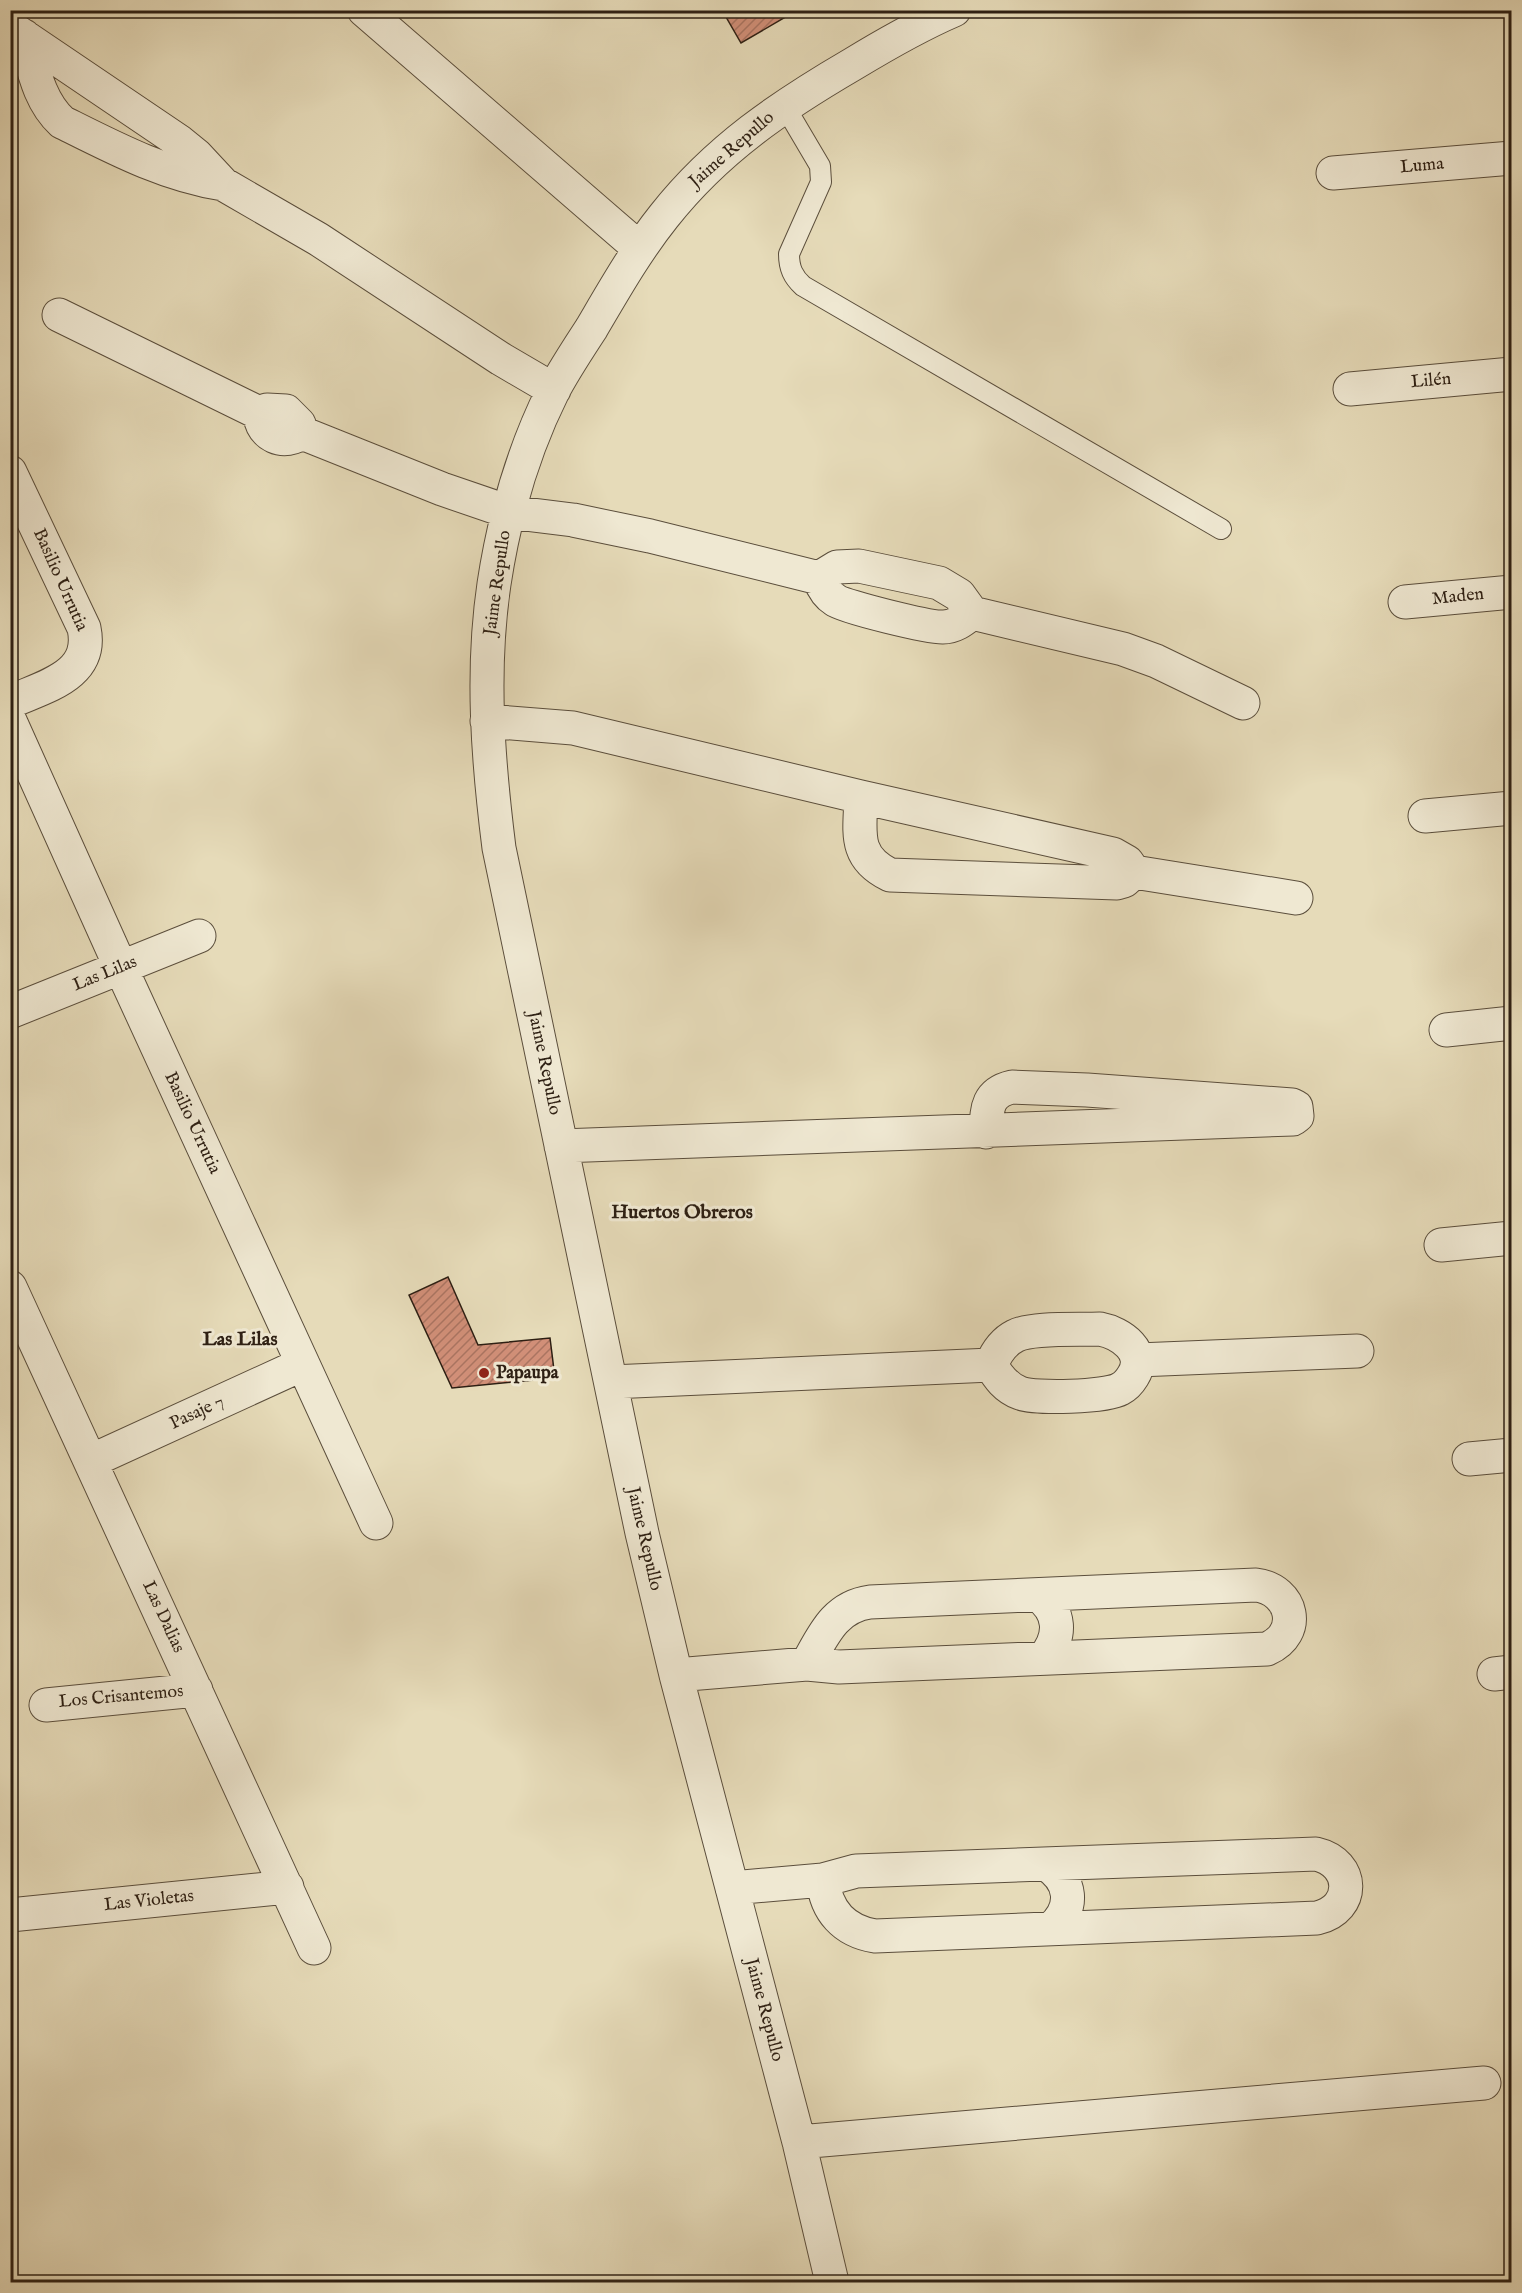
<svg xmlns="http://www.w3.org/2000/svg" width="1522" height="2293" viewBox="0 0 1522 2293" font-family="'IM FELL English',serif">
<defs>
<pattern id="building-hatch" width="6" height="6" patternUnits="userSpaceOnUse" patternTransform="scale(1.5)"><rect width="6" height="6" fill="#d18f78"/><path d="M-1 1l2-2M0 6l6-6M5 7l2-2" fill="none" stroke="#aa7461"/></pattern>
</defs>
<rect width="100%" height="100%" fill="#e6dbb9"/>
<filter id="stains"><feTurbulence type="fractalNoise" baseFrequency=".00333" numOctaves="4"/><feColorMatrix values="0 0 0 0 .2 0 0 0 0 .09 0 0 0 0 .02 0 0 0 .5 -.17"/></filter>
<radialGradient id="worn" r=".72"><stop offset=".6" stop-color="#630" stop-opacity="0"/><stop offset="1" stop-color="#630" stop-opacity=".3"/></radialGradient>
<path fill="url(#building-hatch)" stroke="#2d1f13" stroke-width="1.5" d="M722 10H786L789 15 741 43Z
M448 1277 478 1345 550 1338 555 1378 452 1388 409 1295Z"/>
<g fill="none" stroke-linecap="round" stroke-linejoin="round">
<defs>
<path id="service" d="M784 105 820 166 821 182 789 254C789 268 793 277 803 286L1221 529"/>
<path id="minor" d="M364 10 639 248
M10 27 180 142 196 155 223 184 318 239 501 359 554 390
M24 36C33 66 38 100 62 122 114 148 165 175 223 184
M1333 173 1512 158
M59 315 259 413 267 410 286 411 299 424 302 433
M1350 389 1512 374
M259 413C263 437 282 445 302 433
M302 433 442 489 509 512 573 520 650 536 819 578 837 567 859 566 939 583 959 595 972 613 1123 649 1156 661 1243 703
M10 472 84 628C94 676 45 686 10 702
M819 578C822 586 827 595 835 600 844 607 931 628 943 627 955 627 963 620 972 613
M1405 602 1512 592
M10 721 121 968 376 1523
M487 721 573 728 861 797 1113 854 1127 862 1134 872 1296 898
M861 797C860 832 853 857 890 875L1117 883 1124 881 1134 872
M1425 816 1512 808
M10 1012 199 936
M1446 1030 1512 1023
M561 1146 1293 1119 1297 1116 1296 1107 1292 1105 1087 1090 1012 1087C986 1093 987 1110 986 1132
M1441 1245 1512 1238
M10 1287 314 1948
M1100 1329C1121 1333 1148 1352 1133 1376 1130 1381 1126 1386 1120 1389 1106 1397 1035 1399 1020 1393 1006 1388 998 1377 991 1365 996 1353 1003 1342 1015 1336 1032 1327 1078 1330 1100 1329Z
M1138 1360 1357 1351
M611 1382 991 1365
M1469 1459 1512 1455
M91 1461 303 1364
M1038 1595C1061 1612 1062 1636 1044 1658
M1494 1674 1512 1672
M676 1675 807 1664 839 1667 1267 1649C1303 1633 1293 1590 1256 1585L870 1602C834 1607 823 1636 807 1664
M46 1705 196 1690
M1046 1864C1072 1881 1075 1907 1052 1928
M732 1888 823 1880 856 1871 1316 1854C1355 1863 1356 1909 1317 1918L875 1936C844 1931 826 1911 823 1880
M10 1915 287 1887
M799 2142 1484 2083
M832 2282 799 2142 676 1675 642 1533 499 848C488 761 481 672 494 584 504 518 523 451 553 391 564 370 578 349 591 329 614 290 636 251 664 216 717 149 781 106 853 64 886 44 919 25 954 10"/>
</defs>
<use href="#service" stroke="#5b4e3c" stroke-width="22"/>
<use href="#minor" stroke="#5b4e3c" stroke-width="35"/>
<use href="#service" stroke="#efe8d2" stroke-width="20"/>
<use href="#minor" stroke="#efe8d2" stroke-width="33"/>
</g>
<circle fill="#8f2418" stroke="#efe8d2" stroke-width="2" cx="484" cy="1373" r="6"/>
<g text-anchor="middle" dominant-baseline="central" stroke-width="6" stroke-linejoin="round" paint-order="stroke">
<g font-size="18" fill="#2d1f13" stroke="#efe8d2">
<text transform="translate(732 150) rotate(-41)">Jaime Repullo</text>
<text transform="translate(1422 166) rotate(-5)">Luma</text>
<text transform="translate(1431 381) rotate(-5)">Lilén</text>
<text transform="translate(60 580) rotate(66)">Basilio Urrutia</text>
<text transform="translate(498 583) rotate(-82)">Jaime Repullo</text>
<text transform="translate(1458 597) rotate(-6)">Maden</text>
<text transform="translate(105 974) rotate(-22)">Las Lilas</text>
<text transform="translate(544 1063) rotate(78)">Jaime Repullo</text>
<text transform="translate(192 1123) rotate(65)">Basilio Urrutia</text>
<text transform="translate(197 1413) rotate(-25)">Pasaje 7</text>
<text transform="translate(644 1539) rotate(77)">Jaime Repullo</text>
<text transform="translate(163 1617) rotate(65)">Las Dalias</text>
<text transform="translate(121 1697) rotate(-5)">Los Crisantemos</text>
<text transform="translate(149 1901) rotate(-6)">Las Violetas</text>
<text transform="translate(764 2010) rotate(75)">Jaime Repullo</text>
</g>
<g font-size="18" font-weight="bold" fill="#2d1f13" stroke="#efe8d2" text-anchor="start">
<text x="496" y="1373">Papaupa</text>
</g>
<g font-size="20" font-weight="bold" fill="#2d1f13" stroke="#efe8d2">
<text x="682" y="1212">Huertos Obreros</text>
<text x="240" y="1339">Las Lilas</text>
</g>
</g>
<rect width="1522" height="2293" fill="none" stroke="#e6dbb9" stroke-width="36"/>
<rect x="12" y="12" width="1498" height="2269" fill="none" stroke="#2d1f13" stroke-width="3"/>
<rect x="18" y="18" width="1486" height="2257" fill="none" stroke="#2d1f13" stroke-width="1.5"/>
<rect width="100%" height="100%" filter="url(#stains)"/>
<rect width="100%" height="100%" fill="url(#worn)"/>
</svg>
